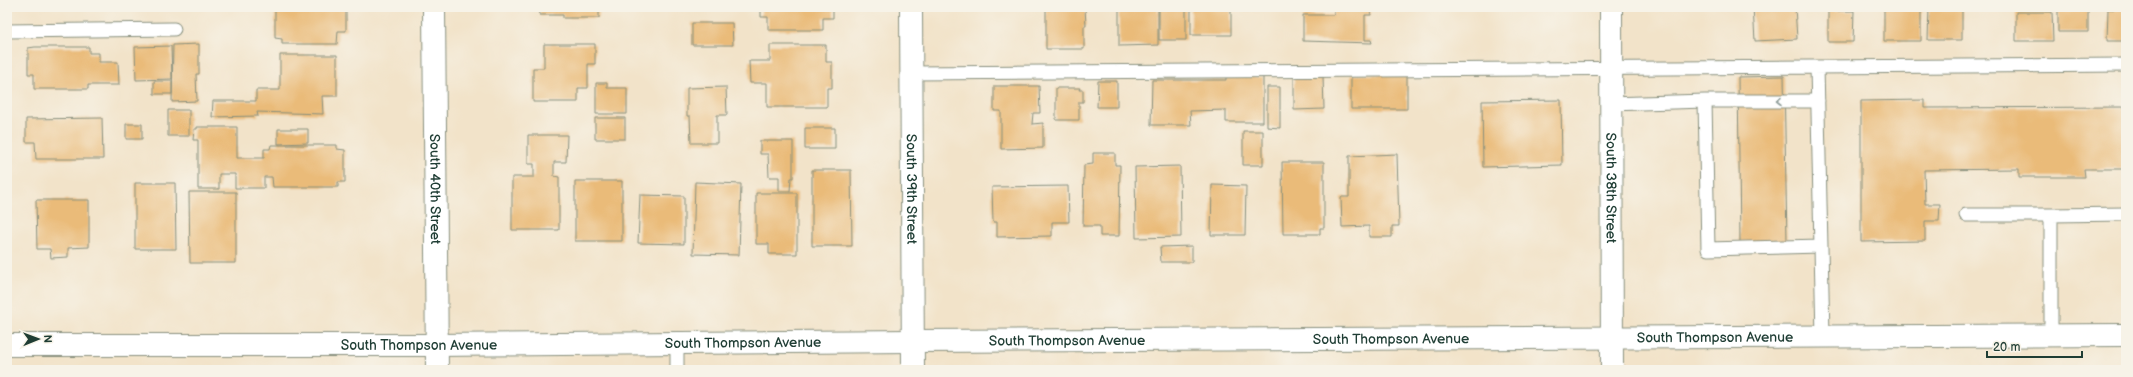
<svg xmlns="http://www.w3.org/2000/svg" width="2133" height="377" viewBox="0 0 2133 377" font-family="'Balsamiq Sans',sans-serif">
<rect width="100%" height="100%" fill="#f7f3e8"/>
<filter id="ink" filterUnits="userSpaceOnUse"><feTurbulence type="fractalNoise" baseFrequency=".025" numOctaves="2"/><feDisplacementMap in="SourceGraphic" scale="8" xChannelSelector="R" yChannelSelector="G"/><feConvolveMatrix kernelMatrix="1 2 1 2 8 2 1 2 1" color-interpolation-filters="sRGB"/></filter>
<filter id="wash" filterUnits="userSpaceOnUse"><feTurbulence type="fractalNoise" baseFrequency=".012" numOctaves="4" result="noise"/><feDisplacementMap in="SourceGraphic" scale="16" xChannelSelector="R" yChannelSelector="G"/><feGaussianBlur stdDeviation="0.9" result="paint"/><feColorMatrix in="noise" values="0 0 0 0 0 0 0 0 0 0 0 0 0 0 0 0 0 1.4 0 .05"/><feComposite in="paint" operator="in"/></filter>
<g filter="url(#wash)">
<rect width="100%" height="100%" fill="#f2e3c9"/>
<g id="blocks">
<path fill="#eabb79" d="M275 7 346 9V31H338L337 44H282V39L275 38Z
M539 7H599V18H563V15H540Z
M761 7H833V18H823V30H768V17H761Z
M1046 7H1085L1086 26H1084V49H1046Z
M1119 7H1158V45L1119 46Z
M1159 7H1186V40H1159Z
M1191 7H1231V35H1191Z
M1334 7 1370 8 1371 15H1365V40H1371L1372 43 1303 41V15H1334Z
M1753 7H1795L1797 39 1755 41Z
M1884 7H1921V41H1884Z
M1929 7H1962V40H1928Z
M2058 7H2088V32H2058Z
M2108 9 2126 10V41H2107Z
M1828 11H1854L1853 42H1828Z
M2016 12H2052L2053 41H2016Z
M692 23H732L733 45H692Z
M199 44V74H196L197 101 172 102 173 45Z
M544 44H595V64H588V88H578V102H533V68H544Z
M770 45H826V62H832V88H827V107H767V83H750L749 61H770Z
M171 46 172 79 136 80 135 47Z
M35 47H89V53H99V62H118L119 85H88V89H34V74H28V48Z
M280 55H337V96H322L323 114 257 112 258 116 212 117 213 101H256V90H280Z
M1407 74V109H1351V75Z
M1784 76 1787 242H1740L1738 77Z
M1226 77H1263V122H1226V110L1190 111 1191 125H1151L1152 80H1226Z
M1294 77H1323L1324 109 1294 110Z
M154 81H172V94H154Z
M1098 81H1117V107H1097Z
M596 83H607V88H627V114H596Z
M994 86H1039L1040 113H1033L1032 124 1043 123V148L1001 149V111H994Z
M726 87 727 115H717V143H691L690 116H687V88Z
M1267 87H1280V128L1267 127Z
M1056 88H1080L1079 90H1083V102H1079V120H1056Z
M1561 100 1562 165 1483 167 1482 101Z
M1924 100V108L2126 107V169H2084L2085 177H2019V169L1924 170 1925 204H1940L1939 221H1925V241L1861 242V101Z
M168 110H189V136H168Z
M102 118 103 159H36L35 142H26V119Z
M595 118H625V139H595Z
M126 124H142V139H126Z
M197 127H237V158H264V149H270L271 145H337V149L345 150V182H338V187H273L272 177H264V188H235V174H219V189H198V140H193L194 129H197Z
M805 128H835V149H805Z
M278 129H308V143L278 144Z
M1243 131H1263V165H1243Z
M528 135H567L566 162H554V176L559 177V230H512V177H534V164H528Z
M760 141H793V178H791L790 191H779V177H769L768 154H760Z
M1093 153H1115V165H1120L1119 236H1100V226H1083L1084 165 1093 164Z
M1397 154 1399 226H1392V237H1369V226L1342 227 1341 197H1349V156Z
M1282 162H1324V228H1320V234H1283Z
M1180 166 1181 237 1136 238 1135 167Z
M812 170H851L852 246H812Z
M575 181H622V241H575Z
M695 182 741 184 739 255 693 254Z
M135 183H175L176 249H135Z
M1212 185 1246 186 1245 235H1211Z
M1068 186 1069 222H1052V236L997 237V222H993L992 187Z
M189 192H236V263H190Z
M756 193H797V254H769V244H756Z
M640 195 684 196V244L638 243Z
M36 200H89V247L68 248V257L51 258 50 249H37Z
M1192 246V262H1161L1160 247Z"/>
</g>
</g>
<g filter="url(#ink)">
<use href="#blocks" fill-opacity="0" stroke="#88907e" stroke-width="1"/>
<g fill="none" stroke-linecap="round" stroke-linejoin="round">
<defs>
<path id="service" d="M7 31 174 29
M1817 67 1823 337
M911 73 2126 65
M1705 101H1818
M1610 104 1705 101 1708 249 1821 246
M1966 215H2051
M2051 336V215L2126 214
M677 343V370"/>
<g id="minor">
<path id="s1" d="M434 7 437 370"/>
<path id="s2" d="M911 7 913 370"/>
</g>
<g id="secondary">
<path id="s3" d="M7 345H437L913 341 2126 335"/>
</g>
<g id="primary">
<path id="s4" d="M1611 7 1612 370"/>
</g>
</defs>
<use href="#service" stroke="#88907e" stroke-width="15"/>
<use href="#minor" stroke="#88907e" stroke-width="24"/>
<use href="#secondary" stroke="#88907e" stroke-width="24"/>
<use href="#primary" stroke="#88907e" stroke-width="24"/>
<use href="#service" stroke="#fff" stroke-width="13"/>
<use href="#minor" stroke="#fff" stroke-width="22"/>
<use href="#secondary" stroke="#fff" stroke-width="22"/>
<use href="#primary" stroke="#fff" stroke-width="22"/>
</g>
<defs><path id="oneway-chevron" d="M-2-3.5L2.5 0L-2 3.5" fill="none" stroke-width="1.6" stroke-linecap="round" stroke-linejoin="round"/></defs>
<use stroke="#8f9e9a" href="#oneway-chevron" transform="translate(1779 101) rotate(-180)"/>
</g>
<g text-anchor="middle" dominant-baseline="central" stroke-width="3" stroke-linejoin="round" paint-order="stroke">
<g font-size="14" fill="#1f3d34" stroke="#f7f3e8">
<text stroke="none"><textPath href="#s4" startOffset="181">South 38th Street</textPath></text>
<text stroke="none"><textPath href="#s1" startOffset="182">South 40th Street</textPath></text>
<text stroke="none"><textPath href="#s2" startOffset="182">South 39th Street</textPath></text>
<text stroke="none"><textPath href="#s3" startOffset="1708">South Thompson Avenue</textPath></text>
<text stroke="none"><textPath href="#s3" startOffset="1384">South Thompson Avenue</textPath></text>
<text stroke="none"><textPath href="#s3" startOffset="1060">South Thompson Avenue</textPath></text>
<text stroke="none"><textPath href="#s3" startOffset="736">South Thompson Avenue</textPath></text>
<text stroke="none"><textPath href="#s3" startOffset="412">South Thompson Avenue</textPath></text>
</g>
</g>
<rect width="2133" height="377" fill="none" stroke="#f7f3e8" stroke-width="24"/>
<g transform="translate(38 339) rotate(89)" stroke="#f7f3e8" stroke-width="3" paint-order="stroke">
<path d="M0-3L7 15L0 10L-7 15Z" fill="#1f3d34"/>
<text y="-6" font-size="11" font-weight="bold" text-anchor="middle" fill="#1f3d34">N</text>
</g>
<path d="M1987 351v6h95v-6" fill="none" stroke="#1f3d34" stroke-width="2"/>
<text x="1993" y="351" font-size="12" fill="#1f3d34" stroke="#f7f3e8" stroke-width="3" paint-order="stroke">20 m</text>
</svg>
